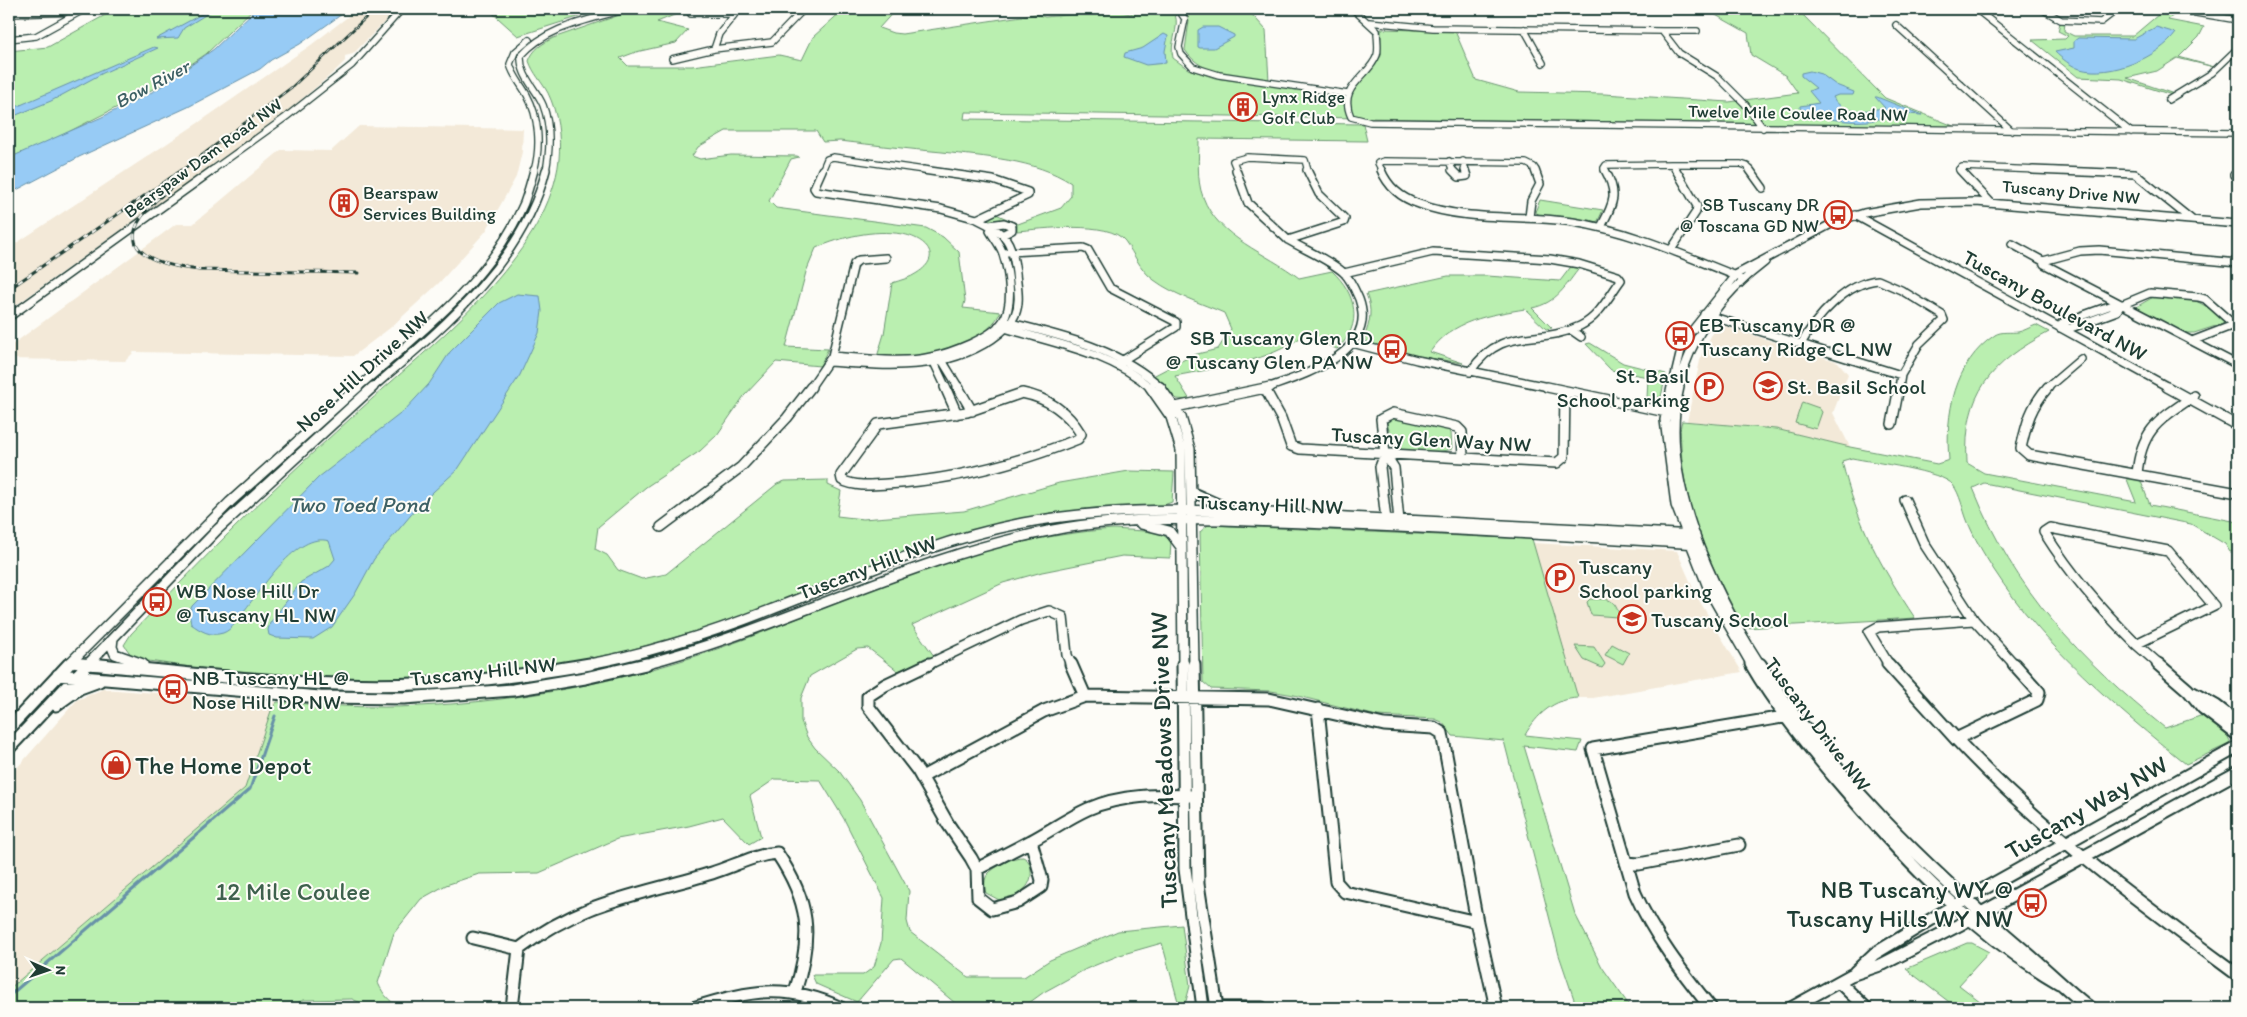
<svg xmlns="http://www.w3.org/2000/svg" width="2247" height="1017" viewBox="0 0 2247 1017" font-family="Itim,sans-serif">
<rect width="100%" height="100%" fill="#fdfcf7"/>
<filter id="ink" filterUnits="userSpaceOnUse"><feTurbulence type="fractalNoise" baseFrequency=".02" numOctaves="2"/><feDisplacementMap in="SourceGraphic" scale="10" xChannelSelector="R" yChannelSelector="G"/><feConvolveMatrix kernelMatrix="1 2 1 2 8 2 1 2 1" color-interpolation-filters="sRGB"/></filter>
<g filter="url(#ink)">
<path fill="#f3e9d8" d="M358 9H397L353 54 345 56V61L334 72 285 113 9 310V248L198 123 311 45Z
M359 126 523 129 522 152 516 177 486 231 439 283 390 328 353 356 134 352 125 361 9 359V347L176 224H193L281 150 331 151Z
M1720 325 1838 362 1848 374 1833 413 1850 447 1776 429 1687 421 1701 356 1716 326Z
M1532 543 1677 551 1696 595 1742 672 1593 698H1578Z
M103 689 277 702 272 708 245 788 9 989V777L77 700Z"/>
<path fill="#baefb0" stroke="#6c9672" d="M116 9H253L206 54 159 86 9 162V51L48 47Z
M488 9H603L518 36Z
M637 9H689L657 22 688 30 676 43 636 52 620 58 628 66H692L779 55 802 60 813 37 844 9H896L879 28 893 33 902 34 1035 14 1045 17 1116 10 1130 14 1142 9H1167L1175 14C1180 29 1169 43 1173 58L1188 69 1215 78 1351 95 1381 56V29L1455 31 1476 80 1519 92 1604 94 1729 102 1798 93 1786 76 1751 55 1748 33 1712 13 1692 9H1797L1885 98 1956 127 965 112 964 119 1363 124 1367 141 1199 139C1199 157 1196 179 1203 197 1218 238 1267 253 1299 278L1332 271C1356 293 1364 325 1337 349L1304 335C1268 363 1218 367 1175 376L1190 400 1177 399 1153 376 1193 355 1218 349 1231 329 1224 313C1201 303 1174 295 1154 280 1140 270 1135 255 1125 241 1109 220 1041 229 1017 231V225L1006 221 991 222 988 220 996 214 1018 224 1061 208 1071 196V183C1034 159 985 157 942 152 908 149 874 145 840 141L823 142 816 131H726L698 147 692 156 700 159 731 155 797 156 799 157 791 159 769 201 776 208 926 228 943 237 959 252 965 301 963 308 1001 312C977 355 920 357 877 357L884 334 892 283C901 280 910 278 917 273 944 256 925 238 902 234 873 229 842 237 816 248L806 272 786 347 828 349 820 366 776 362 744 396 717 435 700 451 646 487 598 527 595 549 607 555 618 570 642 579 666 574 777 484 785 481 828 480V485L841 491 837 516 863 519 964 511 1059 483 1129 471 1174 472 1172 502 1158 507 1083 511 908 552 764 608 700 630 623 652 526 670 452 678 364 680 198 668 134 659 124 645 131 634C183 580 234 526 288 476 320 446 351 418 383 389 446 334 550 248 559 159 561 137 558 114 548 93 542 82 533 73 529 61 533 49 542 44 553 38Z
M1180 9H1247L1266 30 1269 81C1240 77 1203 77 1185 50L1189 21Z
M2165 9 2178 11 2168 20 2204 27 2199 37 2179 57 2214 67 2177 58 2157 71 2127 78 2174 94 2172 95 2121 79 2078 77 2032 40 2065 39 2068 36 2058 31 2060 23H2065L2064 31 2074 36H2133Z
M1540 200 1603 210 1598 221 1594 222 1540 215 1535 212Z
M1573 264 1581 266C1565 286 1557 303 1532 308L1552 328 1546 329 1525 309C1489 315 1452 320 1430 352L1463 363 1416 356 1367 342 1364 338C1370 322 1373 310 1366 294L1448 276H1487L1560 281Z
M2155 296C2191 299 2196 296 2225 321V323L2194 333H2185L2136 307Z
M2036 325 2049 332C1991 363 1963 393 1967 463L1984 473 2136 502 2126 477 2140 479 2150 505 2238 522V551L2230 552 2225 544 2191 524 1984 483 1973 488C2015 592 2079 658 2165 728L2203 715 2226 733 2231 743 2186 764C2116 708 2044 647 1994 570 1984 554 1974 538 1967 520 1963 510 1960 494 1953 485 1943 471 1871 462 1852 458L1842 461C1856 522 1881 567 1915 618L1744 628C1714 573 1684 512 1681 447 1681 439 1679 429 1682 421L1776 429 1850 447 1937 464 1949 460C1945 415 1954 362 1995 335 2001 331 2011 333 2018 332 2024 331 2030 327 2036 325Z
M1590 343 1623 363 1666 374 1661 397 1647 398 1648 377 1611 370 1586 344Z
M1802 402 1819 408 1822 412 1816 429 1795 423Z
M1398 419 1449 430 1451 433 1452 449C1435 454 1410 453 1394 448L1387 423 1389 420Z
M1208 525 1532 539 1578 698C1554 699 1537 714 1525 735L1582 741 1578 752 1524 746 1575 914 1602 967 1631 1008H1577L1559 955 1504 741 1453 736 1442 722 1435 719 1377 716 1294 695 1271 691 1211 689 1203 682 1200 532Z
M1113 529 1159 532 1171 541 1170 558 1122 556 1042 572 1003 583 912 625 934 656 898 671 868 648 857 649 810 676 801 698V721L807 737 815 748 839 771 860 800 909 891 907 921 910 932 968 977H1024L1050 960 1118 931 1182 925 1190 986 1186 1001 1179 1005 1162 943 1120 955 1086 969 1044 992 1022 1008H961L901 958 894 959 857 1002 816 984 812 975H863L874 967 881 943 884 898 844 819 820 780 775 779 750 796 761 837 749 844 723 817 689 826 617 839 539 873 479 874 446 885 421 899 394 933 378 983C384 996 391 1004 404 1008H372L352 999 304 1000 284 1008H9V989L245 788 272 708 277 702C325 705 372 709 420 706 521 701 622 682 717 649 784 626 848 596 914 572 979 550 1045 534 1113 529Z
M1590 599C1607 600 1613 596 1619 614L1617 617 1591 615 1587 602Z
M1612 644 1629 653 1623 664 1605 655Z
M1575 646 1594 647 1605 664 1602 668 1584 660Z
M1023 857C1029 860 1030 864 1031 870 1033 888 1017 897 1001 901L986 893C984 888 984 878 988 874 994 867 1014 856 1023 857Z
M1967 943H1972L1989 952 1959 985 1989 1008H1957L1906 969Z"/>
<path fill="#97cbf5" stroke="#6792a8" d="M211 9H215L184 28 178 38 156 39Z
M256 9H349L300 44 271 60 260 69 188 107 79 157 9 194V158L102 117 156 90 214 49Z
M1203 27H1218L1234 35V37L1214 48H1200L1198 47V30Z
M2156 27 2176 33C2159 57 2110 78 2080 69 2071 66 2061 58 2055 52L2074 48V41L2078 38 2134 39Z
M1164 34 1168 36 1165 51 1166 63 1146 65 1124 57 1125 53 1143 48Z
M154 47 158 48 103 73 51 101 9 118V110Z
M1810 71 1821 74 1836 85 1854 92 1853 95H1838L1833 97C1844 118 1870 109 1885 108L1875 97H1877L1922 115 1890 113C1877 128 1816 121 1800 108V106L1819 103 1809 91 1816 88 1801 76V73Z
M517 294 540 296 542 311 539 333 520 375 458 469 421 503 374 559 355 594 332 627 313 639 277 638 269 635 268 630 270 623 301 582 329 566 335 559 329 541C297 531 261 590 244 611 239 618 232 630 223 633 210 637 201 631 191 624L189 613 192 606 319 477 404 411 429 384 450 352 499 303Z"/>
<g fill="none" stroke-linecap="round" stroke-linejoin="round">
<path stroke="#6792a8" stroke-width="3" d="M9 996 250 789 275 716"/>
<defs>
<path id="minor-far3" d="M739 9 719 34 714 49 772 42 804 9
M1178 9 1185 19 1179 47 1181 54 1193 67 1219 75 1348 94
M1353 9 1377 31C1377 38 1379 49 1377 55 1369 78 1337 85 1351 117L1370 122 2238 133
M1976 9 2131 132
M2042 9 2061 20 2101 22 2118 9
M2172 9 2238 20
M948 10 950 9
M9 14 78 12
M691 14H734
M1369 22 1433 28 1662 31 1679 53 1718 77 1745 104 1763 128
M1896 25 2012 131
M1524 29 1543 63
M1662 31H1697
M9 39 36 36 85 9
M529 40 515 52 510 64C513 76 521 84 527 95 539 117 541 147 534 171
M672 59 714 49
M2168 100 2212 73 2238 48
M1449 161 1453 171
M1463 161 1466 171
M1672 164H1741L1747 166 1751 171
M211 171 286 117 352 65 402 9
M546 171C550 150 551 126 543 105 536 88 520 76 521 56 547 26 590 20 626 9
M822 171 827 159 833 157 931 171
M1237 171 1233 161 1247 157 1305 160 1308 171
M1382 171 1378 163 1384 161 1526 163 1534 167 1535 171
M1606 171 1604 168 1606 165 1672 164 1676 171
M1961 171 1959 169 1962 167 2064 171"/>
<path id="minor-far2" d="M822 170 814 188 816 191 941 209 977 219
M923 170 993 180 1028 192V195L977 219
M1236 170 1248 203 1288 240
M1381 170C1388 187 1401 198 1419 204 1467 222 1523 214 1573 222 1631 231 1685 256 1739 277
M1452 170 1459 177 1467 176 1465 170
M1750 170 1763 188
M1960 170 1991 203
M2033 170 2135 174 2192 220
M2238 173 2234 175 2238 179
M1855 215 2170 388
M1529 217 1531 201 1540 184 1535 170
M989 225 1004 223 1012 226V230L1004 234
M1601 227C1613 204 1619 195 1605 170
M1288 240 1344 222 1345 219 1319 194 1307 170
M2012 244 2043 261
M1671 250 1696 212 1697 206 1676 170
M1008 252 1083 248 1088 250 1110 288 1176 322V327L1120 362
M2238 263 2099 250 2080 251 2043 261 2044 264 2238 365
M1344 273 1433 252 1550 259 1579 264 1618 276 1621 280C1609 296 1599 317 1580 326 1536 347 1503 323 1470 372
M1878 280 1901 290 1942 315 1944 320 1919 344 1901 375 1801 344C1816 317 1846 283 1878 280Z
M1704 314 1801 344
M9 317 213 170
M1003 321C1060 336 1118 347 1162 388
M998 326C1051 343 1109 351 1151 388
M2060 328 2062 323 2109 306 2121 305 2150 293 2198 297 2205 299 2231 322V326L2192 341
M2061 328H2071L2117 311 2121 305
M1571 330 1581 337
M1352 343 1417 360 1553 388
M832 356C864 358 900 364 931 357 950 353 992 338 1003 321 1014 304 1009 273 1003 254 1001 246 994 238 990 231L992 228
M940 357 959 388
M932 358 946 388
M829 362C885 366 943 372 992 339 1001 333 1011 325 1015 315 1021 301 1017 287 1016 273 1012 241 1007 233 977 219
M357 388C419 335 491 280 524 203 528 192 531 181 534 170
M372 388C441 329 523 263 546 170
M810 388 832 356 854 264 859 260 886 258
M1267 388C1303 375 1379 353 1359 299 1355 290 1351 280 1344 273 1330 260 1305 250 1288 240
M1672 388 1683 342 1737 274 1835 222 1864 213 1921 203 1976 202 2238 224
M1678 388C1692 334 1721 295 1765 262
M1899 388 1901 375
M2047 388 2081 359"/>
<path id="minor-far1" d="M945 387 957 414
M958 387 972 411
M1150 387 1171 417 1181 450 1183 665
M1160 387 1181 417 1190 449 1194 665
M1547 387 1671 413
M1672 387 1665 420 1676 505 1710 592 1752 665
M1679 387C1657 478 1713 591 1760 665
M2048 387C2030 408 2027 422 2021 448L2029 455 2238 493
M2167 387 2238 426
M1265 389 1281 418 1291 446 1300 449 1557 463 1564 457 1565 391
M1022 393C1048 398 1067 411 1081 434L1078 439C1016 464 954 480 887 484 873 485 855 487 842 480L841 475 878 424 967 412Z
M1171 408 1270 387
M1892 424 1899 387
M1385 454 1380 467 1386 520 1389 523
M2137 474C2141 429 2159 420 2194 396
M1192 492 1228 508
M1905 500 1925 545 1974 620
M1397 523 1399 521 1394 468 1385 454 1381 419 1393 413 1457 427 1462 432 1463 458
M1141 524 1169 531 1181 547
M661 527 741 467 787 418 811 387
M2050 528 2168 551 2214 606 2136 644C2099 607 2072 576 2044 532Z
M113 638 112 647 115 654 143 664
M2136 644 2160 665
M71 662 103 665
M68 665 230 502 358 387
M87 665 217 530 373 387
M584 665C647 654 709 634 770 610 853 578 935 540 1023 523 1130 503 1239 511 1347 517 1463 523 1579 529 1695 535
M641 665C781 629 910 557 1053 530 1144 513 1238 521 1329 524 1452 529 1575 536 1698 544
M927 665 1021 620 1049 611 1063 617 1067 655 1071 665
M1889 665 1869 632 1878 627 1974 620 2015 665"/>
<path id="minor" d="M90 664C214 676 341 692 466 681 508 678 549 671 590 664
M929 664 885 685 868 696V706L918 771 948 824 971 858 977 869 978 898 992 909 1018 902 1041 887 1042 880 1031 841C1050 831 1068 818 1088 809 1122 794 1159 795 1195 796
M1071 664 1085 696
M1183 664 1185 869 1203 1008
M1194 664 1198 884 1217 1008
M1751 664C1777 709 1812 752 1846 791 1909 865 1975 934 2059 983
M1760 664C1831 776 1927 868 2027 953 2048 971 2068 991 2090 1008
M1888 664 1956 739
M2158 664 2188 690 2203 708 2238 735
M58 675 320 697 404 698 513 690 585 678 646 664
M2193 693 2216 706 2238 723
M56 705 80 688 99 681
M1318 709 1336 882 1345 892 1477 922
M9 728 69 664
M1956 739C2042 831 2137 900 2238 975
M1956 739 2037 700 2039 692 2014 664
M9 748 88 664
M922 777 1044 711 1085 696 1269 699 1384 725 1434 728 1442 733 1477 922 1496 1008
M1626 863 1639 864 1739 845
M977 869 1031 841
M473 938 519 949
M1855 972 1874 954 1955 905 2238 747
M1839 982 1866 1008
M512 1008 519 949C581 901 640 895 712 873 734 866 754 855 777 853 810 902 813 936 795 992
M693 1008C748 990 787 983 841 1008
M1200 1008H1262
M1711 1008C1682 972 1654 936 1635 893L1593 749 1789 716
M1791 1008 1851 975 1883 964 1961 924 2238 772"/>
</defs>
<use href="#minor-far3" stroke="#1f3d34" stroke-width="8"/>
<use href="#minor-far2" stroke="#1f3d34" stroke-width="10"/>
<use href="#minor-far1" stroke="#1f3d34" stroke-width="12"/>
<use href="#minor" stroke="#1f3d34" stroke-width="15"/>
<use href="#minor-far3" stroke="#fdfcf7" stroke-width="5.5"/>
<use href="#minor-far2" stroke="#fdfcf7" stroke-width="7"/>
<use href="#minor-far1" stroke="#fdfcf7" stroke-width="9"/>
<use href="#minor" stroke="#fdfcf7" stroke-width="11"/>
<defs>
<path id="rail-far1" d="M181 171 292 87 375 9"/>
<path id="rail" d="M176 184C166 192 155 200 147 210 109 254 165 266 199 270L359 273
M9 289 182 170"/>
</defs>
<use href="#rail-far1" stroke="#1f3d34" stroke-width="2.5"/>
<use href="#rail" stroke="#1f3d34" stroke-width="3"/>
<use href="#rail-far1" stroke="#fdfcf7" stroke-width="1" stroke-dasharray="4.5" stroke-linecap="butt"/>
<use href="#rail" stroke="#fdfcf7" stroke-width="2" stroke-dasharray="5.5" stroke-linecap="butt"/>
</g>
</g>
<defs>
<symbol id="building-ring" viewBox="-11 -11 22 22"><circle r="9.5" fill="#fdfcf7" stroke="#c8321e" stroke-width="1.5"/><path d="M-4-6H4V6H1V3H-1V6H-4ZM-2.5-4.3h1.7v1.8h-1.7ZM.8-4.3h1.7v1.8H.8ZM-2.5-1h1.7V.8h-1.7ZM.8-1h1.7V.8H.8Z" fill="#c8321e"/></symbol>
<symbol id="bus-ring" viewBox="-11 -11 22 22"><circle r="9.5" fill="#fdfcf7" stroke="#c8321e" stroke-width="1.5"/><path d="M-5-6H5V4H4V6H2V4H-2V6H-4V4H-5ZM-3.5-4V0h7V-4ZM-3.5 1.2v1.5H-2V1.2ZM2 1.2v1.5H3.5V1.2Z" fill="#c8321e"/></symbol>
<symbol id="school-ring" viewBox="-11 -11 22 22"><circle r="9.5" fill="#fdfcf7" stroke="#c8321e" stroke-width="1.5"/><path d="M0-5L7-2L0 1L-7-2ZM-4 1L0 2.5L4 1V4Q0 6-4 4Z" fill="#c8321e"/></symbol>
<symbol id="parking-ring" viewBox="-11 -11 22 22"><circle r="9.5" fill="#fdfcf7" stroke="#c8321e" stroke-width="1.5"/><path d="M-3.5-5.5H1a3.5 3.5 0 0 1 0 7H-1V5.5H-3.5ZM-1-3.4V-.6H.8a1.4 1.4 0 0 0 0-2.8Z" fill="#c8321e"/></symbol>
<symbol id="shop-ring" viewBox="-11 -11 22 22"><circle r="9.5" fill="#fdfcf7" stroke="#c8321e" stroke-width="1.5"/><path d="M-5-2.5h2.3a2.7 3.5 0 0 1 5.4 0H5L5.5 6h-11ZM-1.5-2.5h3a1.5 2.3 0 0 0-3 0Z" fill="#c8321e"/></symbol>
</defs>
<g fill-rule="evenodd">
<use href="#building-ring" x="1227" y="91" width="32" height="32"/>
<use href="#building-ring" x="328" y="187" width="32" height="32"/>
<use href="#bus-ring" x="1822" y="199" width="32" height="32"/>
<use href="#bus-ring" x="1664" y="320" width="32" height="32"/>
<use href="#bus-ring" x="1376" y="333" width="32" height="32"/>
<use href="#school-ring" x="1752" y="370" width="32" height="32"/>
<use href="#parking-ring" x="1693" y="371" width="32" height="32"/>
<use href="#parking-ring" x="1544" y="562" width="32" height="32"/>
<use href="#bus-ring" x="141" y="586" width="32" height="32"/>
<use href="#school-ring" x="1616" y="603" width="32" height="32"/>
<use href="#bus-ring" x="157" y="673" width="32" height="32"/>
<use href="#shop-ring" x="100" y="749" width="32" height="32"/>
<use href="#bus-ring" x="2016" y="887" width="32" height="32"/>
</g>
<g text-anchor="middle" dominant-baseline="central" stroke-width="4" stroke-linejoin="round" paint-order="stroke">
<g font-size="18" fill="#1f3d34" stroke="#fdfcf7" text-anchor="start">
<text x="1262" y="97">Lynx Ridge<tspan x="1262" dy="21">Golf Club</tspan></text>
<text x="363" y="193">Bearspaw<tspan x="363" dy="21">Services Building</tspan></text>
<text x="1819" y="205" text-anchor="end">SB Tuscany DR<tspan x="1819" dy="21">@ Toscana GD NW</tspan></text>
</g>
<g font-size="18" fill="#1f3d34" stroke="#fdfcf7">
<text transform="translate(1798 113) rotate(1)">Twelve Mile Coulee Road NW</text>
<text transform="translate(203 158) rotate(-36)">Bearspaw Dam Road NW</text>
<text transform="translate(2071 192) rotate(5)">Tuscany Drive NW</text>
</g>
<g font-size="19" font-style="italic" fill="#3d6064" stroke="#fdfcf7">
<text transform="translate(152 84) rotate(-28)">Bow River</text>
</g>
<g font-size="21" fill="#1f3d34" stroke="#fdfcf7">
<text transform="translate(2055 305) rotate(29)">Tuscany Boulevard NW</text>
<text transform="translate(362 371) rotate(-42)">Nose Hill Drive NW</text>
<text transform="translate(1431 439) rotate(3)">Tuscany Glen Way NW</text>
<text transform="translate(1270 504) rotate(2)">Tuscany Hill NW</text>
<text transform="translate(867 567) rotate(-21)">Tuscany Hill NW</text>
<text transform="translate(483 671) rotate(-6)">Tuscany Hill NW</text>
<text transform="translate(1818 724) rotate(53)">Tuscany Drive NW</text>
</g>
<g font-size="21" fill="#1f3d34" stroke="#fdfcf7" text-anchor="start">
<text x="1699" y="324">EB Tuscany DR @<tspan x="1699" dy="24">Tuscany Ridge CL NW</tspan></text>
<text x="1373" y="337" text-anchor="end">SB Tuscany Glen RD<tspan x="1373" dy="24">@ Tuscany Glen PA NW</tspan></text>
<text x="1690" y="375" text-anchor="end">St. Basil<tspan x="1690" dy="24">School parking</tspan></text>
<text x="1787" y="386">St. Basil School</text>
<text x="1579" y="566">Tuscany<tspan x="1579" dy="24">School parking</tspan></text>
<text x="176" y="590">WB Nose Hill Dr<tspan x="176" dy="24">@ Tuscany HL NW</tspan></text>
<text x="1651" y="619">Tuscany School</text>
<text x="192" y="677">NB Tuscany HL @<tspan x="192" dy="24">Nose Hill DR NW</tspan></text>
</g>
<g font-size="22" font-style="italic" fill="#3d6064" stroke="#fdfcf7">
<text x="359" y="504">Two Toed Pond</text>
</g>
<g font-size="25" fill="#1f3d34" stroke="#fdfcf7">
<text transform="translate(1163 760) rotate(-92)">Tuscany Meadows Drive NW</text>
<text transform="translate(2086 807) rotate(-30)">Tuscany Way NW</text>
</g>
<g font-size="25" fill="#1f3d34" stroke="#fdfcf7" text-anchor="start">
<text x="135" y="765">The Home Depot</text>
<text x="2013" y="889" text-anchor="end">NB Tuscany WY @<tspan x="2013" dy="29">Tuscany Hills WY NW</tspan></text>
</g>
<g font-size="25" fill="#3e614d" stroke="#fdfcf7">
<text x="293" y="891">12 Mile Coulee</text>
</g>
</g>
<rect width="2247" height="1017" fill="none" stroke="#fdfcf7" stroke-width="30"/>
<rect x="15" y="15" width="2217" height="987" fill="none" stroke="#1f3d34" stroke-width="2" filter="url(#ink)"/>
<g transform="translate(48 970) rotate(92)" stroke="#fdfcf7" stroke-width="4" paint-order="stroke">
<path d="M0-4L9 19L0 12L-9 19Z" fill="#1f3d34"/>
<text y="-8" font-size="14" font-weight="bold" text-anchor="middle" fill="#1f3d34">N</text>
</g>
</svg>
